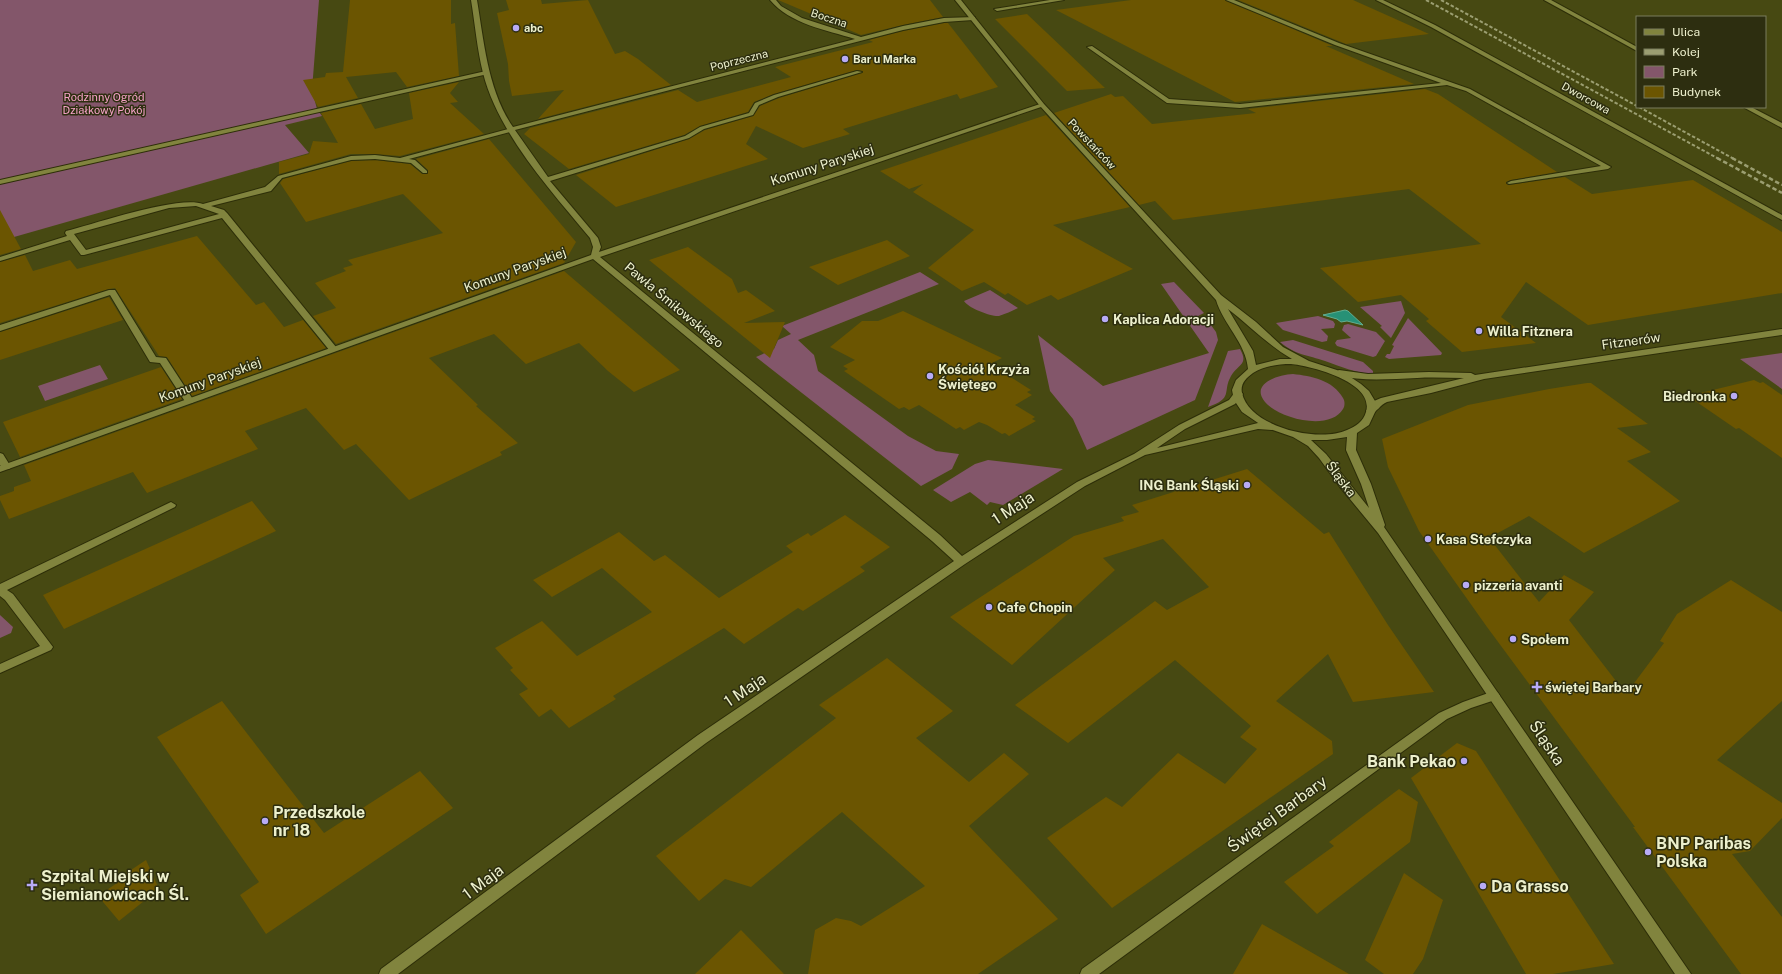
<svg xmlns="http://www.w3.org/2000/svg" width="1782" height="974" viewBox="0 0 1782 974" font-family="'Public Sans',sans-serif">
<rect width="100%" height="100%" fill="#474912"/>
<path fill="#83566a" d="M0 0H319L312 90 317 109 322 116 285 125 309 153 0 241Z
M920 272 939 284 798 340 814 355 818 371 908 436 936 451 959 454 952 469 921 486 756 357 774 349 778 340 791 334 782 326Z
M1174 282 1204 313 1196 317 1199 320 1208 321 1216 332 1218 340 1195 400 1087 450 1073 419 1050 391 1038 335 1103 386 1209 353 1161 284Z
M990 290 1018 308C1012 311 1005 314 999 316 992 317 968 308 964 301Z
M1401 301 1405 313 1391 338 1380 327 1382 326 1360 307Z
M1318 316 1333 321 1335 324 1334 328 1321 329 1328 336 1327 341 1322 342 1283 330 1276 323Z
M1408 318 1442 353 1441 355 1389 359 1385 357 1387 354H1390L1394 346 1392 345Z
M1348 324 1376 332 1385 341 1376 356 1373 357 1337 346 1335 343 1337 340 1351 338 1342 330 1344 325Z
M1293 340 1363 362 1373 371V374C1356 373 1342 367 1325 361 1308 355 1295 355 1280 342Z
M1240 349C1249 365 1238 364 1231 376 1222 392 1234 398 1208 407L1228 351Z
M1782 353V389L1740 359Z
M100 365 108 379 45 401 38 386Z
M1293 374C1311 376 1333 380 1343 398 1345 401 1345 406 1343 409 1330 431 1283 419 1268 405 1247 385 1276 375 1293 374Z
M988 460 1063 469 1003 505 990 502 987 505 970 492 951 502 933 490 975 464Z
M0 615 13 627 11 633 0 638Z"/>
<path fill="#279176" stroke="#62ae90" d="M1345 310 1348 311 1363 325 1347 321 1341 322 1337 319 1323 315Z"/>
<path fill="#6b5501" d="M350 0H451V24L455 23 459 76 407 87 396 72 346 77 358 98 318 107 303 80 325 77 326 73 343 72Z
M506 0H541L542 4 588 0 615 54 625 51 638 59 671 85 538 119 564 90 512 96 509 81 508 64 497 13 509 10Z
M778 0H930L943 17 903 25 861 35Z
M1131 0H1225L1333 46H1326L1414 84 1235 102 1056 10Z
M1238 0H1353L1429 34 1346 44Z
M1027 14 1105 88 1067 91 995 19Z
M944 23H948L998 87 960 99 957 94 843 129 850 134 803 148 756 126 746 144 768 159 616 207 576 175 689 139 705 130 753 116 760 106 779 98 862 73 863 71 857 70 774 94 754 102 748 112 700 126 684 135 569 169 524 134 530 128 678 90 697 102 791 77 775 67 873 42 869 40 903 31Z
M459 82 450 93 458 102 450 103 484 134 400 156 375 154H351L279 174V162L309 154 313 141 338 143 321 113 361 104 375 129 413 119 409 93Z
M1425 89 1438 94 1557 172 1511 180 1506 182 1508 185 1565 177 1592 194 1693 180 1782 232V293L1588 325 1526 282 1501 317 1536 343 1462 352 1426 321 1429 319 1401 295 1358 302 1320 268 1481 244 1409 189 1173 220 1155 201 1139 205 1054 113 1111 94 1115 97 1123 96 1152 124 1256 113 1248 109Z
M1046 115 1130 207 1053 225 1133 269 1058 300 1051 295 1027 305 1008 293 1005 295 984 282 962 291 928 268 974 230 913 192 923 184 909 189 880 171Z
M489 139 576 242 564 263 336 344 313 316 336 308 315 283 346 271 343 268 353 265 348 260 443 233 403 194 306 222 280 183 283 179 351 161 375 160 410 164 422 174H427L428 170 416 159Z
M0 210 21 249 0 255Z
M197 236 256 305 264 302 284 327 303 320 326 348 192 396 167 357 159 356 115 288 109 289 0 323V262L25 255 33 271 70 260 77 269Z
M887 240 910 256 838 285 809 267Z
M688 247 732 279 738 293 746 290 775 311 744 323 785 322 770 358 649 260Z
M564 271 680 370 634 392 608 371 579 343 526 364 494 334 429 358 478 405 476 406 518 443 500 452 502 455 409 500 356 444 344 450 306 408 245 431 258 449 147 493 133 472 9 519 0 500V496L14 491V487L31 481 24 465Z
M109 297 123 320 0 360V332Z
M903 311 1002 358 990 364 1031 390 1027 392 1032 395 1015 405 1035 417 1032 419 1036 421 1009 436 1005 433 1002 434 987 425 979 422 964 430 960 427 956 429 919 405 909 410 904 407 899 409 844 371 848 369 843 366 855 360 830 347 862 321H878Z
M161 367 182 399 20 457 3 422Z
M1754 380 1760 383 1763 382 1782 395V458L1739 428 1736 429 1688 396Z
M1587 383H1591L1648 424 1617 428 1651 452 1627 461 1680 501 1584 553 1529 516 1496 534 1487 535 1539 602 1564 575 1594 592 1569 620 1626 694 1664 643 1660 641 1677 614 1731 580 1782 612V701L1717 760 1782 803V818L1750 851 1732 854 1782 917V974H1741L1633 827H1635L1487 627 1419 531 1388 467 1382 439 1468 405 1549 389Z
M1247 469 1324 534 1329 532 1388 625 1434 692 1353 702 1328 654 1276 701 1332 741 1333 754 1112 908 1047 838 1106 797 1122 807 1178 753 1225 784 1257 749 1240 737 1251 726 1175 660 1068 743 1015 705 1155 601 1167 610 1209 587 1163 539 1103 558 1115 570 1012 665 950 617 1074 536 1124 521 1121 517 1139 512 1132 505Z
M252 501 276 531 64 629 43 595Z
M845 515 890 547 860 567 865 571 803 611 798 608 744 644 724 628 613 696 616 699 569 728 551 709 539 717 519 694 528 689 510 670 513 668 495 648 542 621 577 656 652 612 602 568 552 597 533 580 619 532 654 561 665 555 719 598 793 552 786 546 808 533 811 536Z
M887 658 953 711 916 738 969 782 1004 753 1029 774 969 826 1058 919 978 974H808L815 930 836 918 851 921 861 926 925 886 842 812 751 887 725 879 699 901 656 856 836 718 819 705Z
M222 701 324 833 420 771 453 808 266 934 240 895 259 882 157 737Z
M1457 743 1476 751 1614 964 1553 974H1526L1411 778Z
M1399 789 1418 802 1410 842 1317 914 1284 882 1334 846 1329 842Z
M146 860 159 889 119 921 98 896 120 881 119 878Z
M1404 873 1443 900 1423 959 1413 974H1384L1365 960Z
M1262 924 1349 974H1233Z
M741 930 784 974H695Z"/>
<g fill="none" stroke-linecap="round" stroke-linejoin="round">
<defs>
<path id="service" d="M1050 0H1064L997 11 994 9Z
M1226 0H1234L1339 43 1470 89 1611 167 1608 169 1509 184 1507 183 1511 181 1601 166 1466 91 1447 85 1240 108 1167 103 1087 47 1092 46 1169 99 1240 104 1441 83 1335 45Z
M486 71 488 72V74L0 184V180Z
M512 128 515 130 514 131 409 159 415 160 427 171V173H423L411 163 375 159 351 160 282 178 271 191 211 206 224 210 227 213 336 347 337 349 336 351H330L222 218 84 255H81L70 240 0 261V257L67 236 65 233 66 231C95 224 178 195 203 204L265 187 278 176 351 156 375 155 400 158ZM196 206 219 214 86 250 74 234 169 208Z
M109 290H115L156 357 166 358 194 401 192 403H186L160 363 150 362 110 295 0 331V325Z
M0 453 3 454 11 467 9 469H3L0 465Z
M171 502 176 505 175 507 7 590 13 594 53 647 51 650 0 673V664L40 646 5 600 0 596V584Z"/>
<path id="minor" d="M471 0H477C484 42 488 91 513 127L855 39C826 30 790 24 770 0H776L781 6 802 18 861 37 903 26 944 18 975 17V19L973 20 944 22 903 30 515 130 548 177 685 136 700 127 749 113 755 103 774 95 857 71 862 72 778 97 759 105 753 115 704 129 689 138 550 181 598 238 601 247 599 252 1040 104H1044V106L600 257 940 535 962 556 1077 482 1134 454 1179 425 1229 400 1235 392H1241L1243 394 1235 404 1185 429 1157 448 1258 423 1272 424 1277 427 1272 430 1258 429 1145 455 1085 486 965 564 706 743 398 974H379L381 969 698 735 954 561 932 541 593 259 0 472V466L591 255 593 247 590 238C551 191 498 133 483 73 477 49 475 24 471 0Z
M1376 0H1383L1435 25 1782 215V220L1431 27Z
M1544 0H1551L1637 47V51Z
M1743 107H1751L1782 123V128Z
M1782 329V335L1484 379 1431 393 1387 402C1380 405 1377 412 1371 414L1366 411 1374 401 1381 398 1464 378C1448 378 1433 377 1417 378 1390 379 1363 382 1336 375L1335 373 1339 370 1368 374 1429 372 1471 373 1475 375Z
M1494 691 1498 693 1500 696 1498 699 1471 708 1447 719 1099 974H1080L1082 969 1439 713 1463 702Z"/>
<path id="tertiary" d="M955 0H961L1044 104 1221 295 1256 322 1283 347 1309 361 1343 372 1361 384 1369 391 1375 401 1376 410 1369 425 1357 433 1356 450 1371 484 1385 525 1384 527 1691 974H1675L1378 533 1340 487 1319 458 1308 446 1293 437 1264 427 1242 412 1234 400 1232 390 1236 380 1248 369C1246 343 1223 324 1216 300L1040 106ZM1228 309C1250 326 1269 346 1292 359H1280L1256 365 1253 351ZM1291 364C1311 366 1375 382 1366 412 1363 422 1356 426 1347 430 1319 443 1249 427 1242 393 1240 384 1246 378 1253 373 1264 366 1278 364 1291 364ZM1347 437 1346 450 1361 484 1369 508 1326 454 1311 440H1327Z"/>
</defs>
<use href="#service" stroke="#2d2e08" stroke-width="2"/>
<use href="#minor" stroke="#2d2e08" stroke-width="2"/>
<use href="#tertiary" stroke="#2d2e08" stroke-width="2"/>
<use href="#service" fill="#81843e" fill-rule="evenodd"/>
<use href="#minor" fill="#81843e" fill-rule="evenodd"/>
<use href="#tertiary" fill="#81843e" fill-rule="evenodd"/>
<path stroke="#9b9e71" stroke-width="2" stroke-dasharray="3.5 2" stroke-linecap="butt" d="M1426 0 1719 159
M1441 0 1637 106
M1639 107 1734 159"/>
<path stroke="#9b9e71" stroke-width="2.5" stroke-dasharray="4.5 2.5" stroke-linecap="butt" d="M1717 158 1782 193
M1732 158 1782 185"/>
</g>
<g fill="#b8abf7" stroke="#2d2e10" stroke-width="1.5">
<circle cx="516" cy="28" r="4"/>
<circle cx="845" cy="59" r="4"/>
<circle cx="1105" cy="319" r="4"/>
<circle cx="1479" cy="331" r="4"/>
<circle cx="930" cy="376" r="4"/>
<circle cx="1734" cy="396" r="4"/>
<circle cx="1247" cy="485" r="4"/>
<circle cx="1428" cy="539" r="4"/>
<circle cx="1466" cy="585" r="4"/>
<circle cx="989" cy="607" r="4"/>
<circle cx="1513" cy="639" r="4"/>
<path d="M1535 681h4v4h4v4h-4v4h-4v-4h-4v-4h4z"/>
<circle cx="1464" cy="761" r="4"/>
<circle cx="265" cy="821" r="4"/>
<circle cx="1648" cy="852" r="4"/>
<path d="M30 879h4v4h4v4h-4v4h-4v-4h-4v-4h4z"/>
<circle cx="1483" cy="886" r="4"/>
</g>
<g text-anchor="middle" dominant-baseline="central" stroke-width="3" stroke-linejoin="round" paint-order="stroke">
<g font-size="11" fill="#edf0cd" stroke="#2d2e10">
<text transform="translate(829 18) rotate(18)">Boczna</text>
<text transform="translate(739 60) rotate(-14)">Poprzeczna</text>
<text transform="translate(1586 98) rotate(29)">Dworcowa</text>
<text transform="translate(1092 144) rotate(47)">Powstańców</text>
</g>
<g font-size="11" font-weight="bold" fill="#edf0cd" stroke="#2d2e10" text-anchor="start">
<text x="524" y="28">abc</text>
<text x="853" y="59">Bar u Marka</text>
</g>
<g font-size="11" fill="#f6a3c8" stroke="#2d2e10">
<text x="104" y="97">Rodzinny Ogród<tspan x="104" dy="13">Działkowy Pokój</tspan></text>
</g>
<g font-size="13" fill="#edf0cd" stroke="#2d2e10">
<text transform="translate(822 165) rotate(-18)">Komuny Paryskiej</text>
<text transform="translate(515 270) rotate(-20)">Komuny Paryskiej</text>
<text transform="translate(674 305) rotate(40)">Pawła Śmiłowskiego</text>
<text transform="translate(1631 341) rotate(-8)">Fitznerów</text>
<text transform="translate(210 380) rotate(-20)">Komuny Paryskiej</text>
<text transform="translate(1341 479) rotate(53)">Śląska</text>
</g>
<g font-size="13" font-weight="bold" fill="#edf0cd" stroke="#2d2e10" text-anchor="start">
<text x="1113" y="319">Kaplica Adoracji</text>
<text x="1487" y="331">Willa Fitznera</text>
<text x="938" y="369">Kościół Krzyża<tspan x="938" dy="15">Świętego</tspan></text>
<text x="1726" y="396" text-anchor="end">Biedronka</text>
<text x="1239" y="485" text-anchor="end">ING Bank Śląski</text>
<text x="1436" y="539">Kasa Stefczyka</text>
<text x="1474" y="585">pizzeria avanti</text>
<text x="997" y="607">Cafe Chopin</text>
<text x="1521" y="639">Społem</text>
<text x="1545" y="687">świętej Barbary</text>
</g>
<g font-size="16" fill="#edf0cd" stroke="#2d2e10">
<text transform="translate(1013 508) rotate(-33)">1 Maja</text>
<text transform="translate(745 690) rotate(-34)">1 Maja</text>
<text transform="translate(1547 743) rotate(56)">Śląska</text>
<text transform="translate(1277 814) rotate(-36)">Świętej Barbary</text>
<text transform="translate(483 882) rotate(-37)">1 Maja</text>
</g>
<g font-size="16" font-weight="bold" fill="#edf0cd" stroke="#2d2e10" text-anchor="start">
<text x="1456" y="761" text-anchor="end">Bank Pekao</text>
<text x="273" y="812">Przedszkole<tspan x="273" dy="18">nr 18</tspan></text>
<text x="1656" y="843">BNP Paribas<tspan x="1656" dy="18">Polska</tspan></text>
<text x="41" y="876">Szpital Miejski w<tspan x="41" dy="18">Siemianowicach Śl.</tspan></text>
<text x="1491" y="886">Da Grasso</text>
</g>
</g>
<rect x="1636" y="16" width="130" height="92" fill="#2d2e10" stroke="#7a7c5c"/>
<rect x="1644" y="29" width="20" height="6" fill="#81843e" stroke="#7a7c5c"/>
<text x="1672" y="36" font-size="12" fill="#edf0cd">Ulica</text>
<rect x="1644" y="49" width="20" height="6" fill="#9b9e71" stroke="#7a7c5c"/>
<text x="1672" y="56" font-size="12" fill="#edf0cd">Kolej</text>
<rect x="1644" y="66" width="20" height="12" fill="#83566a" stroke="#7a7c5c"/>
<text x="1672" y="76" font-size="12" fill="#edf0cd">Park</text>
<rect x="1644" y="86" width="20" height="12" fill="#6b5501" stroke="#7a7c5c"/>
<text x="1672" y="96" font-size="12" fill="#edf0cd">Budynek</text>
</svg>
